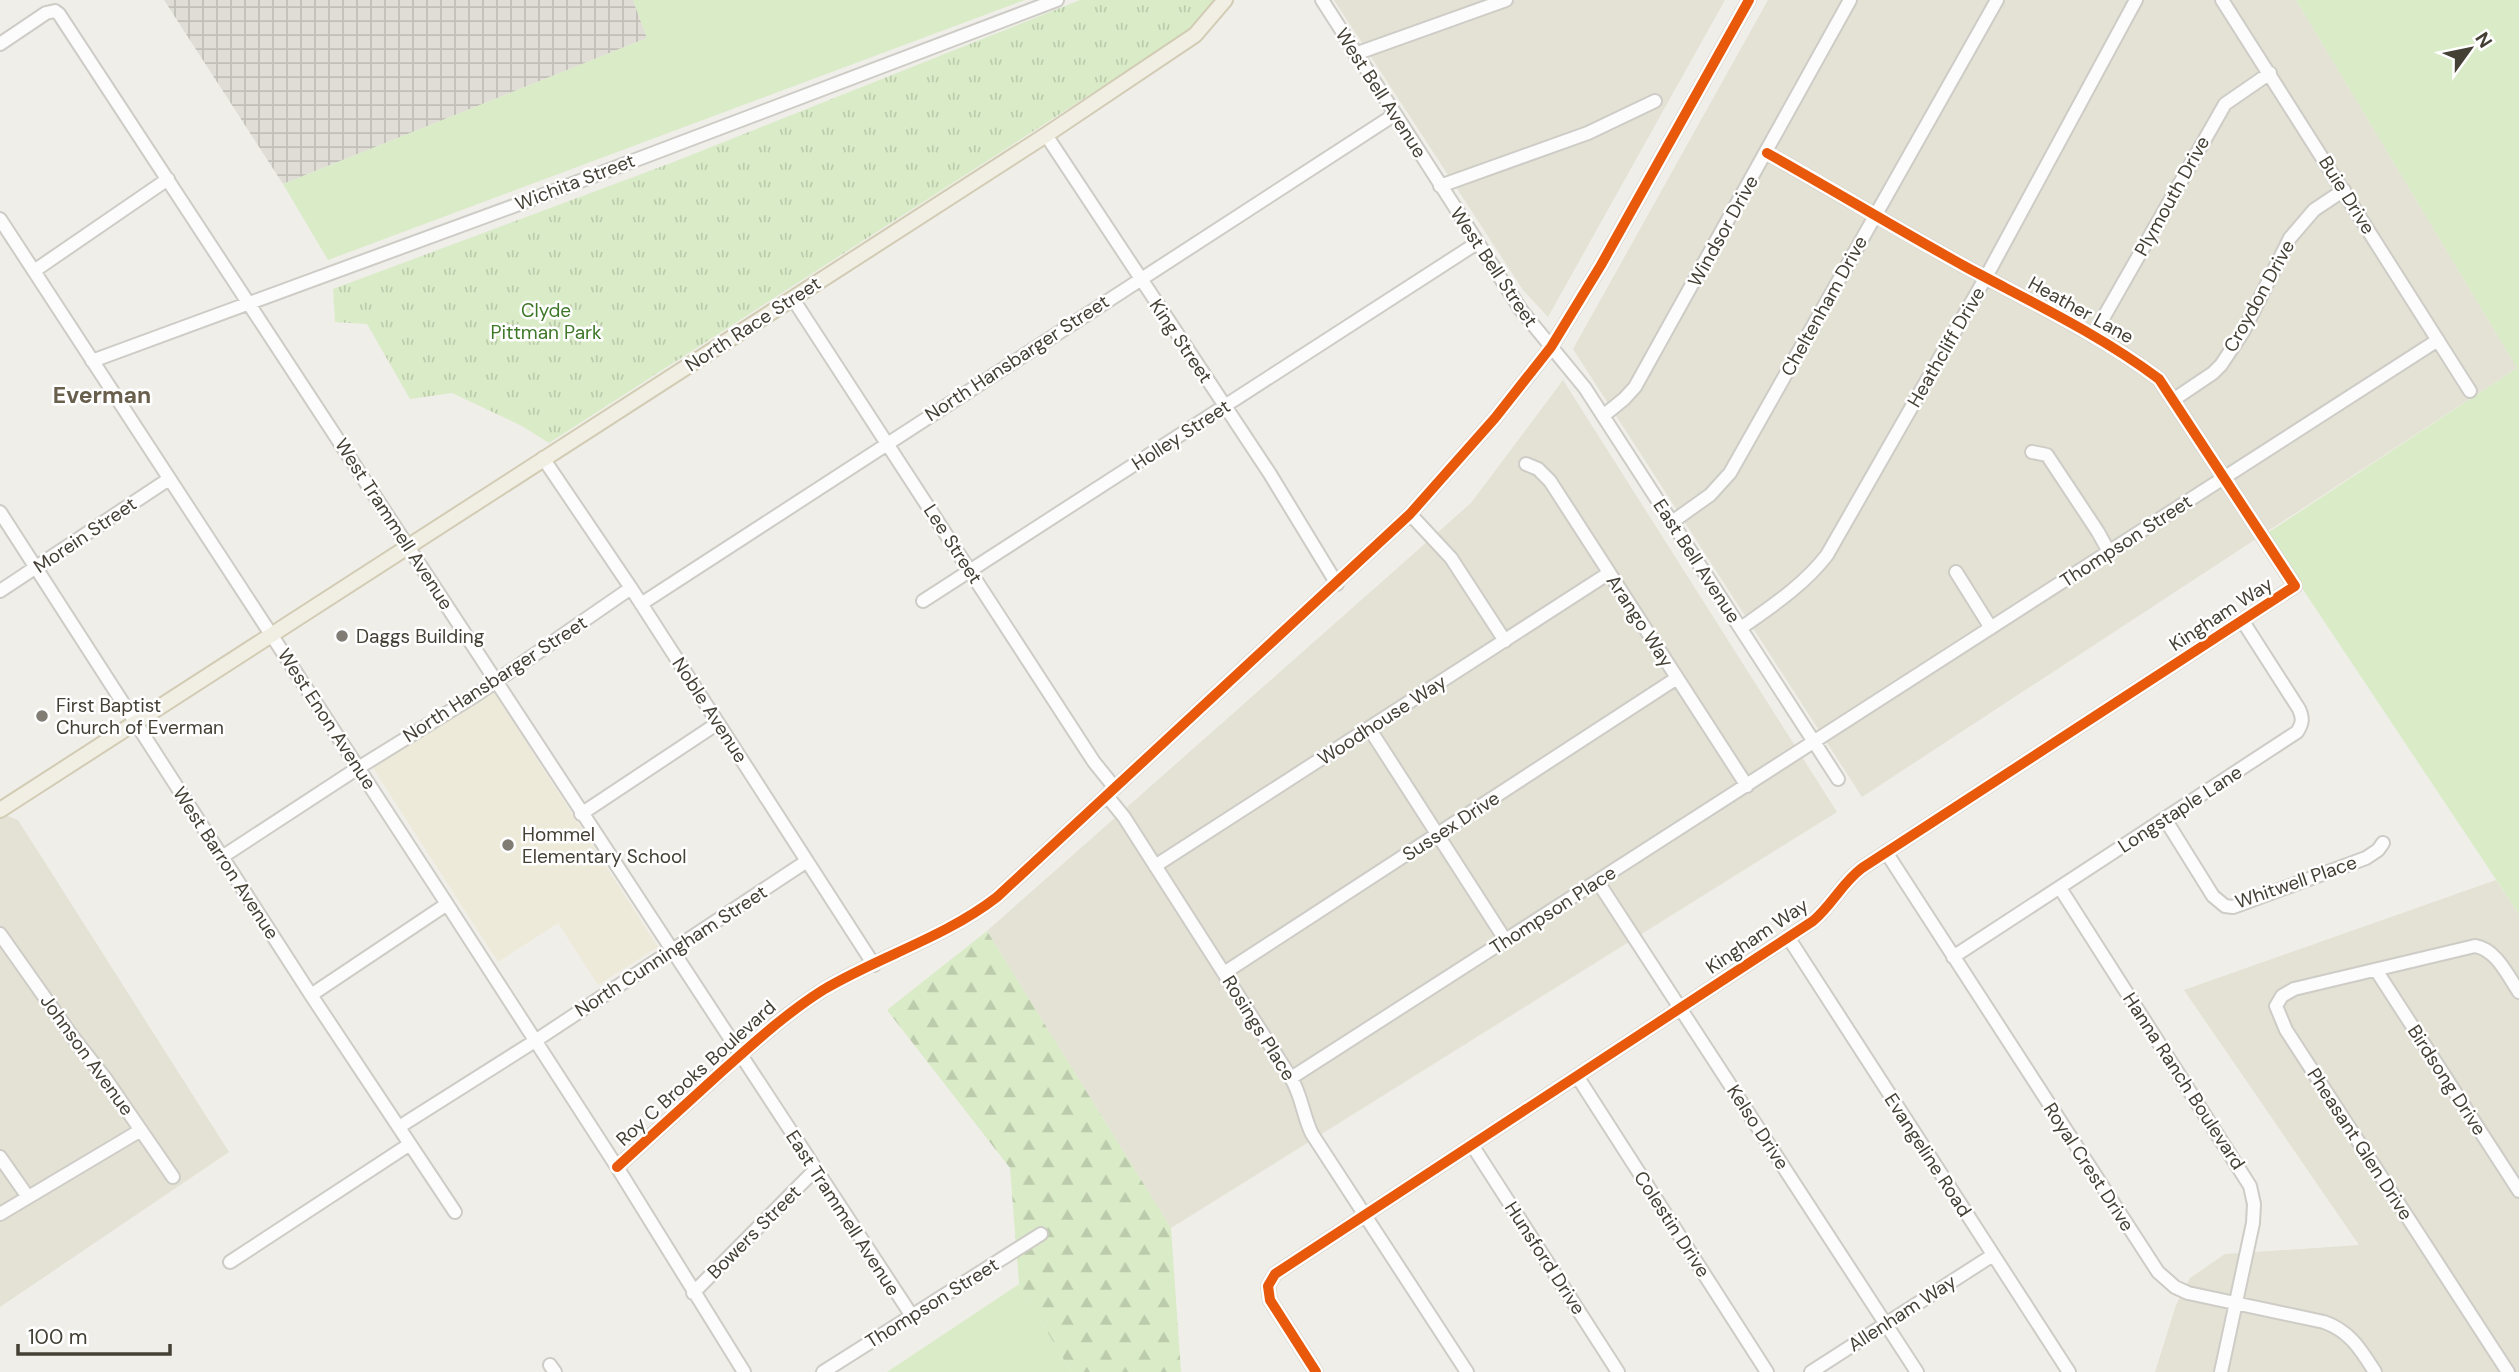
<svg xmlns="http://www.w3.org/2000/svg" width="2519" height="1372" viewBox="0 0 2519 1372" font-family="'DM Sans',sans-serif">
<defs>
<pattern id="industrial-grid" width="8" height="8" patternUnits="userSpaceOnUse" patternTransform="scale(1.75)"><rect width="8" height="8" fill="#e0ddd6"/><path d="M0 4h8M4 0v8" fill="none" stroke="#c2bfb8"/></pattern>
<pattern id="forest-firs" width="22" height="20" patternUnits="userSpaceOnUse" patternTransform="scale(1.75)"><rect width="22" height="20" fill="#daebc8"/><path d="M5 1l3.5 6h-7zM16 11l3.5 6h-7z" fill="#bccbac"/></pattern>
<pattern id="park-tufts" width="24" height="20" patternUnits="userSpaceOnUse" patternTransform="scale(1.75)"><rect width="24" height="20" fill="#daebc8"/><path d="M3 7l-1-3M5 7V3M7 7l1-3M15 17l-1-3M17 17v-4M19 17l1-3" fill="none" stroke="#bccbac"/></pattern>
</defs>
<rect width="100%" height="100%" fill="#f0eee8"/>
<path fill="#e4e1d5" d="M1334 0H1725L1548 317 1523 290Z
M1768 0H2296L2517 368 1862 797 1573 349Z
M1563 380 1837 812 1171 1228 987 931 1471 503Z
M0 813 18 820 229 1152 0 1307Z
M2496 880 2519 914V1372H2155L2176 1305 2190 1278 2225 1254 2359 1245 2184 990Z"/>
<path fill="url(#industrial-grid)" d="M164 0H633L647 38 283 184Z"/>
<path fill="#eeeada" d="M493 691 658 947 598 985 558 923 498 962 373 768Z"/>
<path fill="#daebc8" d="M633 0H1025L328 260 283 184 647 38Z
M2296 0H2519V914L2266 534 2517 368Z
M1019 1284 1071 1372H887Z"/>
<path fill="url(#forest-firs)" d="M987 931 1171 1228 1181 1372H1071L1019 1284 1010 1168 887 1010Z"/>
<path fill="url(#park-tufts)" d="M1080 0H1216L1204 16 1184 34 549 443 522 426 452 393 410 399 367 324 335 322 333 289 671 163Z"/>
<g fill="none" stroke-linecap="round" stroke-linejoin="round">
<defs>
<path id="minor" d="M1322 0 1521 310 1585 388 1838 779
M2222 0 2470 391
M0 44 46 13 55 11 59 14 912 1316
M1355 54 1506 0
M1046 135 1270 474 1337 584
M1440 186 1588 133 1655 101
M0 219 447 904 617 1167 744 1372
M34 271 168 179
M793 299 1094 762 1115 788
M2093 336 2225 104 2270 73
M92 361 538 197 1057 0
M2173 400 2213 373 2221 365 2243 332 2290 238 2314 210 2344 190
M1603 416 1624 399 1635 387 1850 0
M2032 452 2047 455 2098 532 2109 552
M543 458 631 588 874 965
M1526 464 1538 469 1550 481 1747 786
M0 512 311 995 455 1212
M1410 514 1451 558 1505 641
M1672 522 1710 495 1730 473 1997 0
M1956 572 1991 628
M0 591 169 479
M923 601 1477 243
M641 604 1394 115
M1741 628C1772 606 1804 585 1827 555L1986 277 2136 0
M1369 728 1506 941
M1107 796 1124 817 1291 1078C1302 1096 1303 1116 1312 1134L1467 1372
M581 814 718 723
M2165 819 2213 896 2225 906 2233 907 2366 858 2378 850 2383 843
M1886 852 2158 1272 2175 1287 2188 1293 2324 1322C2350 1331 2361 1350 2375 1372
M222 857 358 768 476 695 631 588
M1155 866 1609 573
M1598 882 1917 1372
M2060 888 2250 1186 2254 1204 2253 1223 2221 1372
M0 934 72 1036 105 1078 173 1177
M1788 937 2069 1372
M1953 957 2297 732C2303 723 2303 718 2299 709L2242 620
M2376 970 2519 1191
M1224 973 1677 678
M311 995 447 904
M1577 1076 1767 1372
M1291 1078 2438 340
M399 1127 535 1041 807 861
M1472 1145 1618 1372
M0 1157 28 1197
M617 1167C651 1136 685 1105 719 1074 753 1044 785 1014 823 990 880 956 944 938 997 897L1410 514 1495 418 1551 347 1601 265 1749 0
M0 1214 141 1130
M230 1262 410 1144
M693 1293 814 1171
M550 1365 555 1372
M823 1372 1041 1234
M1316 1372 1270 1300 1268 1286 1275 1274 1813 921C1832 905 1842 883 1862 868L2295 586 2159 379C2099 334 2031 302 1966 267 1899 230 1833 190 1767 153
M1811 1372 1993 1255
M2508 1372 2286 1030 2276 1006 2282 996 2294 989 2475 946C2496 949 2508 976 2519 992"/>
<path id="major" d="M0 810 1046 135 1195 35 1225 0"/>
</defs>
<use href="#minor" stroke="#ceccc6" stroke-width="16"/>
<use href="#major" stroke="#d2ccb5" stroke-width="18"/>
<use href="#minor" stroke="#fdfcfc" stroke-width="12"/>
<use href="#major" stroke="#f1eee3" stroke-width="14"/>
<defs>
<path id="cycleway" d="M617 1167C651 1136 685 1105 719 1074 753 1044 785 1014 823 990 880 956 944 938 997 897L1410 514 1495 418 1551 347 1601 265 1749 0
M1316 1372 1270 1300 1268 1286 1275 1274 1813 921C1832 905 1842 883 1862 868L2295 586 2159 379C2099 334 2031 302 1966 267 1899 230 1833 190 1767 153"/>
</defs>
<use href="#cycleway" stroke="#fff" stroke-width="15"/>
<use href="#cycleway" stroke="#e8590c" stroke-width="10"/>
</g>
<g fill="#817d74" stroke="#fff" stroke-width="2.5">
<circle cx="342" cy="636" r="7"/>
<circle cx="42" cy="716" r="7"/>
<circle cx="508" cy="845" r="7"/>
</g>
<g text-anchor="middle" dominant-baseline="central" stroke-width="5" stroke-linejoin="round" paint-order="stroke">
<g font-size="19" fill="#454035" stroke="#fff">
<text transform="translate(1381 93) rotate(57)">West Bell Avenue</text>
<text transform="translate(575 182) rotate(-21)">Wichita Street</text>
<text transform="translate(2347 195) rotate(58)">Buie Drive</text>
<text transform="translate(2172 196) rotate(-61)">Plymouth Drive</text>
<text transform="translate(1723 231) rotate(-61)">Windsor Drive</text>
<text transform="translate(1494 267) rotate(56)">West Bell Street</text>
<text transform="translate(2259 296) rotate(-61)">Croydon Drive</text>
<text transform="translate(1824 306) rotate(-61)">Cheltenham Drive</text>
<text transform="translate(2081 310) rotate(29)">Heather Lane</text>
<text transform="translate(753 324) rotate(-33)">North Race Street</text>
<text transform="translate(1181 341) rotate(56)">King Street</text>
<text transform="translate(1946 347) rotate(-60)">Heathcliff Drive</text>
<text transform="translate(1017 358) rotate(-33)">North Hansbarger Street</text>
<text transform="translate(1181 435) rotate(-33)">Holley Street</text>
<text transform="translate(394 524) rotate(57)">West Trammell Avenue</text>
<text transform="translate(85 535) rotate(-34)">Morein Street</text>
<text transform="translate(2126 541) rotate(-33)">Thompson Street</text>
<text transform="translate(953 544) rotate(57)">Lee Street</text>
<text transform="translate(1697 561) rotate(57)">East Bell Avenue</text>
<text transform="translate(2221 614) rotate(-33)">Kingham Way</text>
<text transform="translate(1640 621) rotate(57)">Arango Way</text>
<text transform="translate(495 679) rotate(-33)">North Hansbarger Street</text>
<text transform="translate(710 710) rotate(57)">Noble Avenue</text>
<text transform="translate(327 719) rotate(57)">West Enon Avenue</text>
<text transform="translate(1382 720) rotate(-33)">Woodhouse Way</text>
<text transform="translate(2180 809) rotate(-33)">Longstaple Lane</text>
<text transform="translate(1451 826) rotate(-33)">Sussex Drive</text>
<text transform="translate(226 863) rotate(57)">West Barron Avenue</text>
<text transform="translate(2296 882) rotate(-19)">Whitwell Place</text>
<text transform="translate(1553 910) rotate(-33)">Thompson Place</text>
<text transform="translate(1757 936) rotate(-34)">Kingham Way</text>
<text transform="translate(671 951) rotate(-33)">North Cunningham Street</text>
<text transform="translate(1259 1028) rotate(58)">Rosings Place</text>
<text transform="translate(87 1055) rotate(54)">Johnson Avenue</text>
<text transform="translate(696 1073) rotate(-42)">Roy C Brooks Boulevard</text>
<text transform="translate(2447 1080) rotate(57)">Birdsong Drive</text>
<text transform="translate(2184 1081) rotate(57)">Hanna Ranch Boulevard</text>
<text transform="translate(1758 1127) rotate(57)">Kelso Drive</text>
<text transform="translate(2360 1144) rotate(57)">Pheasant Glen Drive</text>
<text transform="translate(1928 1155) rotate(57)">Evangeline Road</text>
<text transform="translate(2089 1167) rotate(57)">Royal Crest Drive</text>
<text transform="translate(843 1213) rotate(57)">East Trammell Avenue</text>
<text transform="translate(1672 1224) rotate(57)">Colestin Drive</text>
<text transform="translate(754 1232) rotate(-45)">Bowers Street</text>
<text transform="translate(1545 1258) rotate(57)">Hunsford Drive</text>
<text transform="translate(932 1303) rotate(-32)">Thompson Street</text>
<text transform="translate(1902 1313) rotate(-33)">Allenham Way</text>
</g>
<g font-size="19" fill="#3e7728" stroke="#fff">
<text x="546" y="310">Clyde<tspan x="546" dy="22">Pittman Park</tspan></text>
</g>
<g font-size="19" fill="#454035" stroke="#fff" text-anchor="start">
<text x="356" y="636">Daggs Building</text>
<text x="56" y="705">First Baptist<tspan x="56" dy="22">Church of Everman</tspan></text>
<text x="522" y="834">Hommel<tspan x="522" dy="22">Elementary School</tspan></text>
</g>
<g font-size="23" font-weight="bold" fill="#68604c" stroke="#fff">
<text x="102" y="395">Everman</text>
</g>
</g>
<g transform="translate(2470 49) rotate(57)" stroke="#ffffff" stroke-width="5" paint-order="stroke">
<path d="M0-5L12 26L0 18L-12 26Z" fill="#454035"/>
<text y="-10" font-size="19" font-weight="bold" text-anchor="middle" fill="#454035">N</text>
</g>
<path d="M18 1344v10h152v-10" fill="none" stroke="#454035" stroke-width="3.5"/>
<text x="28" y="1344" font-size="21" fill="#454035" stroke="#ffffff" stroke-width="5" paint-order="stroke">100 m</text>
</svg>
